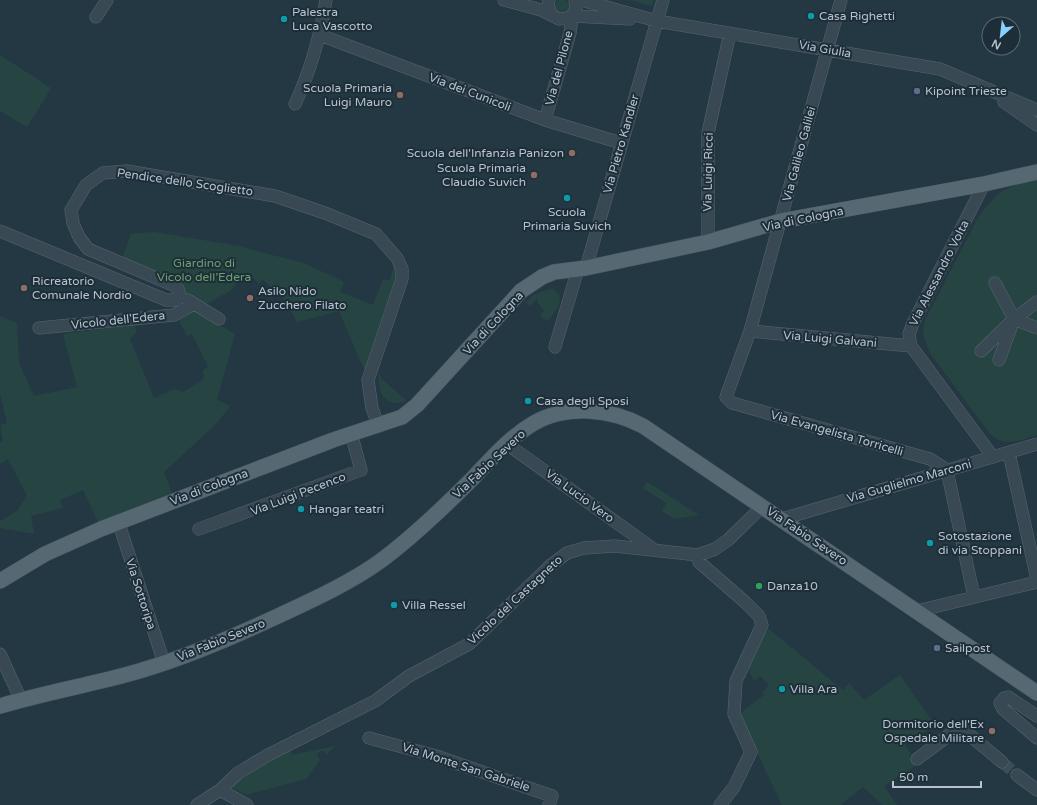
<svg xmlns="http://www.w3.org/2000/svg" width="1037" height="805" viewBox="0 0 1037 805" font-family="'Varela Round',sans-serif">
<rect width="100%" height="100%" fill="#243844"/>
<path fill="#264542" d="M555 6a7 7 0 1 1 14 0a7 7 0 1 1-14 0Z
M630 0H654L652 6Z
M0 55 51 88 27 127 0 111Z
M1037 180V435C1020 440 1005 448 990 434L930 353 923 335 924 322 978 218C996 192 1006 185 1037 180Z
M154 232 239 246 306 264 344 282 340 292 373 305 383 279 390 280 395 262 398 271 397 280 366 374 339 311 297 322 279 290 275 292 263 279 259 283 247 272 230 291 204 305 122 259 131 234Z
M552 288 559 294C562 305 554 313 547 321L540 315 544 311 538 303 537 298 530 306 526 302 533 295Z
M195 311 235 334 217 400 230 406 217 423 164 472 172 493 98 522 83 490 60 500 63 508 31 516 34 534 0 528V521L17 511 27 496 8 459 0 464V443L3 441 0 425 7 423 0 393V316L17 323 19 363 34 396 77 387 63 334 134 325 137 331 130 339 154 398 175 389 183 392 204 379 203 370 208 367 192 334 187 336 179 320Z
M379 372 381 378 407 401C384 409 377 391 379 372Z
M647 482 699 515 674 519 662 511 666 503 643 488Z
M769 629 843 690 849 683 864 700 900 675 935 725 905 745 911 754 909 756 915 766 884 786 897 805H883L863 787 840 805H782L739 714 764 695 762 693 769 685 760 676 754 681 746 664 759 640Z
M289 746 292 755 335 746 327 755 323 750 317 754 320 760 306 779 246 795 231 787 250 771Z"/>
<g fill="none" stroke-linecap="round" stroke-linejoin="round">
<path stroke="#3a4d59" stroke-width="12" stroke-dasharray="12 6" stroke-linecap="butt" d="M1002 762 1017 775"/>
<defs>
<path id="minor" d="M504 0 541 10 559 19 568 18 572 16 630 19
M549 0 548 6 551 14
M581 0 657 21 940 69 1037 110
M841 0 750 331 726 397 732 403 930 459 947 470 974 597
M96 17 107 0
M320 35 545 120 621 143
M1004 102 1037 125
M295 104C311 70 320 37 326 0
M545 120 570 33 572 16 576 8 575 0
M984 184 913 323 909 334 911 346 993 457
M0 231 166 300H177L180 295 178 289 173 285 88 249 79 237 73 223 71 210 86 185 103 173 127 171 275 196 325 213 376 234 397 258 402 269V279L368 380 372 408 378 424
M708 242V133L730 33
M586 268 663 0
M995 283 1014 319 999 360
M188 300 219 319
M1014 319 1037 328
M39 328 174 315 194 304
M750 331 911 346
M555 347 578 269
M981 351 1014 319 1037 302
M507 444 652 548
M1009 453 1037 579
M782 519 1037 444
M119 524 164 663
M199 529 361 470 351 433
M698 555 699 562 745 602 759 616 762 625 736 681 734 714 751 752 734 787 720 805
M917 611 1037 582
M0 654 21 700
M1037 716 1008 697 1004 698 1000 703 1003 709 1037 738
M369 738 436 756 552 796 549 805
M917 759 960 727 1002 762
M1017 775 1037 790
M220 790 247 805
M197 805 220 790 238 773 268 755 375 701 409 676 469 644 551 565 567 553 584 548 615 546 698 555 715 549 728 540 763 506"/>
<path id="major" d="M0 581 45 554 101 529 333 440 402 417 417 405 521 291 542 277 554 272 586 268 708 242 781 221 984 184 1037 172
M0 706C41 694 83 686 125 675 178 661 229 639 278 616 312 600 348 584 379 562 412 538 443 508 472 479 491 459 510 437 534 423 568 404 611 409 643 426L1037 693"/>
</defs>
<use href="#minor" stroke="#576671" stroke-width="13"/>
<use href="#major" stroke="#455560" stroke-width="16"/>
<use href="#minor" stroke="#384953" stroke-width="12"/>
<use href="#major" stroke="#566973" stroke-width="15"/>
</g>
<g fill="#0f9aa8" stroke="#1d2e39" stroke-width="1.5">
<circle cx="811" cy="16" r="4"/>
<circle cx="284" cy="19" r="4"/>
<circle cx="567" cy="198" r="4"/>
<circle cx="528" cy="401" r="4"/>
<circle cx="301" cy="509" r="4"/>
<circle cx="930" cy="543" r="4"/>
<circle cx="394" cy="605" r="4"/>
<circle cx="782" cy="689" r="4"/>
</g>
<g fill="#5c6f8a" stroke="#1d2e39" stroke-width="1.5">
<circle cx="917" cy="91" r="4"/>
<circle cx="937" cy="648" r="4"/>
</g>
<g fill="#8d6e63" stroke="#1d2e39" stroke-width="1.5">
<circle cx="400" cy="95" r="4"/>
<circle cx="572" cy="153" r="4"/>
<circle cx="534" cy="175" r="4"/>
<circle cx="24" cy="288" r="4"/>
<circle cx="250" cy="298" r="4"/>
<circle cx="992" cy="731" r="4"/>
</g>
<circle fill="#2e9e5b" stroke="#1d2e39" stroke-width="1.5" cx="759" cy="586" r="4"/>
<g text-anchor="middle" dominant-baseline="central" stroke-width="4" stroke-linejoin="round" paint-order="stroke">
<g font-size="12" fill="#b6c3cd" stroke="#1d2e39" text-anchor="start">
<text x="292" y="12">Palestra<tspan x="292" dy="14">Luca Vascotto</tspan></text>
<text x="819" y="16">Casa Righetti</text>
<text x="392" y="88" text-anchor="end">Scuola Primaria<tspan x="392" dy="14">Luigi Mauro</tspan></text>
<text x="925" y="91">Kipoint Trieste</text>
<text x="564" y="153" text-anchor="end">Scuola dell'Infanzia Panizon</text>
<text x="526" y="168" text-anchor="end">Scuola Primaria<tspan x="526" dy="14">Claudio Suvich</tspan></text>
<text x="567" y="212" text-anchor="middle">Scuola<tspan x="567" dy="14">Primaria Suvich</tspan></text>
<text x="32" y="281">Ricreatorio<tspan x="32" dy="14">Comunale Nordio</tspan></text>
<text x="258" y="291">Asilo Nido<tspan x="258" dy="14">Zucchero Filato</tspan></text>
<text x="536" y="401">Casa degli Sposi</text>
<text x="309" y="509">Hangar teatri</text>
<text x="938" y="536">Sotostazione<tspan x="938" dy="14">di via Stoppani</tspan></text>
<text x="767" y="586">Danza10</text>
<text x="402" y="605">Villa Ressel</text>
<text x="945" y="648">Sailpost</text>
<text x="790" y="689">Villa Ara</text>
<text x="984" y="724" text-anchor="end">Dormitorio dell'Ex<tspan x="984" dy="14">Ospedale Militare</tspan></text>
</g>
<g font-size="12" fill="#b6c3cd" stroke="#1d2e39">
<text transform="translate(825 49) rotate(10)">Via Giulia</text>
<text transform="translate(559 68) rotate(-75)">Via del Pilone</text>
<text transform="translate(470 92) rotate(21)">Via dei Cunicoli</text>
<text transform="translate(621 144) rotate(-74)">Via Pietro Kandler</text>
<text transform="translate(799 154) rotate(-75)">Via Galileo Galilei</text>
<text transform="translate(708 172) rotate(-89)">Via Luigi Ricci</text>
<text transform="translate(185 182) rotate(8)">Pendice dello Scoglietto</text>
<text transform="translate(803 219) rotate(-12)">Via di Cologna</text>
<text transform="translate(939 273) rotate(-63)">Via Alessandro Volta</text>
<text transform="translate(118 320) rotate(-6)">Vicolo dell'Edera</text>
<text transform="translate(493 323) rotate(-47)">Via di Cologna</text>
<text transform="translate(830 339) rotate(5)">Via Luigi Galvani</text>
<text transform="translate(837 433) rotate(16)">Via Evangelista Torricelli</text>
<text transform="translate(489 464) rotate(-43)">Via Fabio Severo</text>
<text transform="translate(909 481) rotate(-16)">Via Guglielmo Marconi</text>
<text transform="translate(209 487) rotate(-21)">Via di Cologna</text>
<text transform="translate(298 494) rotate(-21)">Via Luigi Pecenco</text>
<text transform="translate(580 496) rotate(36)">Via Lucio Vero</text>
<text transform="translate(807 536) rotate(34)">Via Fabio Severo</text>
<text transform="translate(141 594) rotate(72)">Via Sottoripa</text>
<text transform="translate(515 600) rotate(-43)">Vicolo del Castagneto</text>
<text transform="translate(221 640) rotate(-22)">Via Fabio Severo</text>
<text transform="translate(466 767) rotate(18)">Via Monte San Gabriele</text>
</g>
<g font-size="12" fill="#6ba06c" stroke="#1d2e39">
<text x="204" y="263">Giardino di<tspan x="204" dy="14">Vicolo dell’Edera</tspan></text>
</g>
</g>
<g transform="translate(1001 36) rotate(208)"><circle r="19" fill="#1d2e39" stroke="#5a6a74"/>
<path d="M0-3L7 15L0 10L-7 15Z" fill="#89cfff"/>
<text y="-6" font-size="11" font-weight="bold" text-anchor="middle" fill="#b6c3cd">N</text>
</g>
<path d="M893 781v6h88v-6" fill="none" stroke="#b6c3cd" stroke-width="2"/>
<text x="899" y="781" font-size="12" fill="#b6c3cd" stroke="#1d2e39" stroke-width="3" paint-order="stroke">50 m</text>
</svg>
